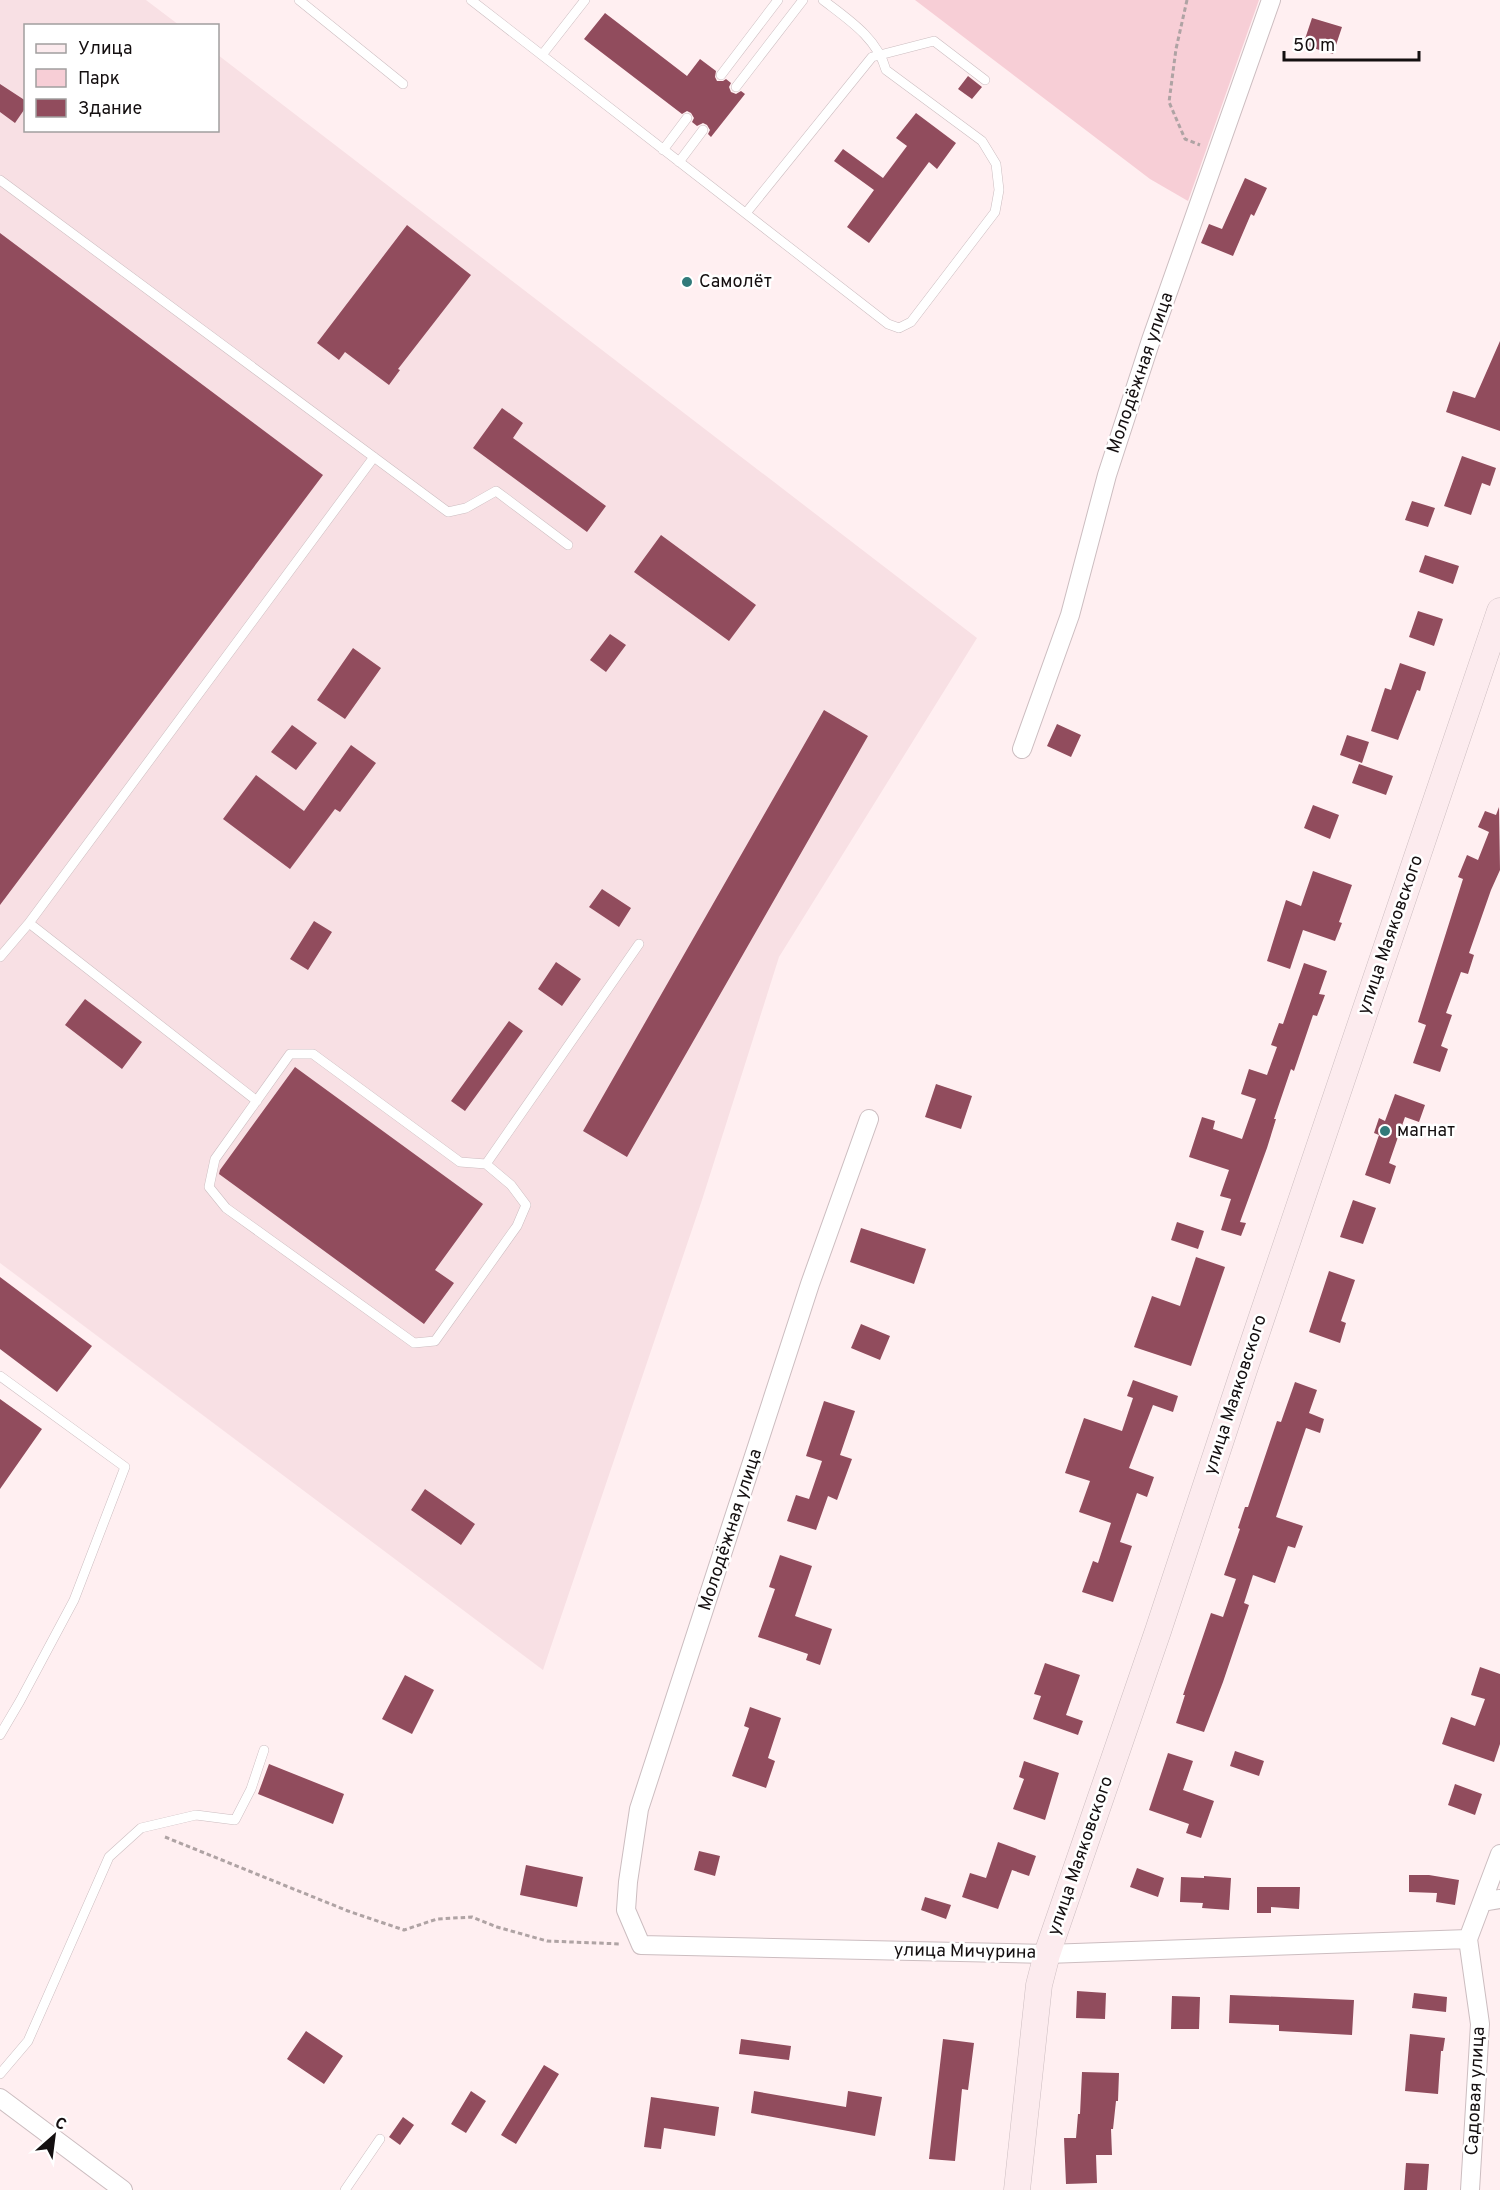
<svg xmlns="http://www.w3.org/2000/svg" width="1500" height="2190" viewBox="0 0 1500 2190" font-family="Overpass,sans-serif">
<rect width="100%" height="100%" fill="#ffeff1"/>
<path fill="#f8e0e4" d="M0 0H146L179 25 26 26V130H218V55L977 638 779 957 702 1200 543 1670 0 1263Z"/>
<path fill="#f7ced6" d="M915 0H1259L1188 201 1150 179Z"/>
<path fill="#914c5d" d="M605 13 687 76 700 59 716 71 715 77 717 81H723L726 79 731 83 729 87 731 92 736 94 741 91 745 94 711 137 708 134 710 130 707 125 703 123 697 126 692 122 694 118 691 113 687 111 682 114 584 39Z
M1312 18 1342 27 1333 54 1303 45Z
M968 76 982 87 972 99 958 89Z
M0 84 26 101V107L15 123 0 112Z
M916 113 956 143 937 169 929 162 869 243 847 227 874 190 834 161 843 149 883 178 907 146 896 138Z
M1245 178 1267 188 1254 216 1251 214 1233 256 1201 243 1209 224 1222 229Z
M407 225 471 275 398 369 400 370 389 385 345 352 339 360 317 343Z
M0 233 323 475 0 905Z
M1500 341V431L1446 412 1453 391 1475 398Z
M502 408 523 423 513 438 606 506 587 532 473 448Z
M1462 456 1496 468 1490 486 1482 483 1471 515 1444 506Z
M1412 501 1435 508 1428 527 1405 520Z
M661 535 756 605 729 641 634 572Z
M1425 555 1459 566 1453 584 1419 572Z
M1418 611 1443 619 1434 646 1409 637Z
M610 634 626 645 606 672 590 660Z
M353 648 381 668 345 719 317 700Z
M1400 663 1426 672 1420 691 1417 690 1398 740 1371 731 1385 688 1391 690Z
M824 710 868 736 627 1157 583 1131Z
M1057 724 1081 735 1071 757 1047 746Z
M292 725 317 743 296 770 271 752Z
M1347 735 1369 742 1362 763 1340 755Z
M351 745 376 763 340 812 335 809 290 869 223 819 256 775 304 811Z
M1359 764 1393 776 1386 795 1352 783Z
M1313 805 1339 815 1330 839 1304 828Z
M1499 807 1500 870 1491 890 1469 953 1474 955 1468 974 1461 972 1446 1013 1452 1015 1441 1046 1448 1049 1440 1072 1413 1063 1426 1025 1418 1022 1463 879 1458 877 1467 855 1478 860 1489 832 1478 827 1485 811 1496 815Z
M1313 871 1352 885 1339 922 1342 923 1335 941 1303 930 1290 969 1267 961 1286 900 1301 906Z
M602 889 631 908 619 927 589 907Z
M314 921 332 932 308 970 290 959Z
M556 962 581 979 562 1006 538 989Z
M1304 963 1327 971 1319 994 1325 995 1317 1016 1313 1015 1294 1071 1291 1069 1274 1119H1276L1267 1148 1240 1222 1246 1223 1241 1236 1221 1230 1231 1199 1220 1196 1229 1170 1189 1157 1202 1117 1215 1121 1213 1129 1242 1139 1256 1099 1241 1094 1249 1069 1267 1075 1277 1047 1271 1045 1279 1023 1283 1024Z
M85 999 142 1042 122 1069 65 1025Z
M509 1021 523 1031 465 1111 451 1101Z
M295 1067 483 1204 435 1270 454 1283 424 1324 219 1174 220 1170Z
M936 1084 972 1096 961 1129 925 1117Z
M1395 1094 1425 1105 1419 1122 1405 1117 1389 1163 1396 1166 1390 1184 1365 1175 1379 1135 1374 1133 1379 1118 1385 1121Z
M1353 1200 1376 1208 1363 1244 1340 1237Z
M1177 1222 1204 1231 1198 1249 1171 1240Z
M861 1228 926 1249 914 1284 850 1262Z
M1196 1257 1225 1267 1191 1366 1134 1347 1152 1296 1180 1306Z
M1329 1271 1355 1280 1341 1321 1346 1323 1340 1343 1309 1332Z
M0 1277 92 1346 57 1392 0 1349Z
M861 1324 890 1336 880 1360 851 1348Z
M1133 1380 1178 1396 1173 1412 1153 1405 1129 1468 1154 1477 1147 1497 1137 1493 1120 1542 1132 1546 1113 1602 1082 1592 1093 1561 1098 1563 1111 1523 1079 1512 1090 1481 1065 1473 1084 1418 1122 1431 1133 1398 1127 1396Z
M1295 1382 1317 1390 1309 1413 1324 1419 1320 1433 1306 1428 1276 1517 1303 1526 1295 1548 1288 1546 1275 1583 1253 1575 1244 1603 1249 1605 1223 1682 1204 1732 1176 1723 1185 1695H1183L1211 1613 1223 1617 1236 1579 1224 1575 1240 1529 1238 1528 1245 1507H1248L1277 1421 1281 1422Z
M0 1399 42 1429 0 1489Z
M824 1401 855 1411 840 1455 852 1459 837 1500 828 1496 816 1530 787 1521 796 1495 809 1499 822 1461 806 1456Z
M425 1489 475 1524 461 1545 411 1510Z
M780 1555 812 1566 795 1616 832 1629 820 1665 806 1660 808 1654 758 1637 775 1589 769 1587Z
M1045 1663 1080 1675 1066 1715 1083 1721 1078 1735 1033 1719 1041 1696 1034 1694Z
M1480 1667 1500 1674V1744L1494 1762 1442 1744 1451 1717 1475 1726 1485 1699 1471 1695Z
M405 1675 434 1690 412 1734 382 1719Z
M750 1707 781 1718 768 1758 775 1761 766 1788 732 1776 749 1728 744 1726Z
M1235 1751 1264 1761 1259 1776 1230 1766Z
M1168 1753 1193 1761 1183 1790 1214 1801 1201 1838 1186 1833 1189 1824 1149 1810Z
M1024 1761 1059 1773 1045 1820 1013 1809 1024 1779 1019 1777Z
M269 1764 344 1794 333 1824 258 1794Z
M1455 1784 1482 1794 1475 1815 1448 1805Z
M998 1842 1036 1856 1029 1876 1012 1870 998 1909 962 1897 970 1873 986 1878Z
M699 1851 720 1856 715 1876 694 1870Z
M526 1865 583 1877 577 1907 520 1895Z
M1137 1868 1164 1878 1158 1897 1130 1887Z
M1409 1875H1429L1459 1880 1455 1905 1436 1902 1437 1893 1409 1892Z
M1204 1876 1231 1878 1229 1910 1202 1908 1203 1903 1180 1902 1181 1877 1204 1878Z
M1257 1887H1300L1299 1909 1271 1907V1913H1257Z
M925 1897 951 1905 946 1919 921 1910Z
M1077 1991 1106 1993 1105 2019 1076 2018Z
M1414 1993 1447 1997 1446 2012 1412 2008Z
M1230 1995 1354 2000 1352 2035 1279 2031V2025L1229 2023Z
M1172 1996 1200 1997 1199 2029H1171Z
M306 2031 343 2056 324 2084 287 2059Z
M1410 2034 1445 2038 1443 2051H1441L1438 2094 1405 2091Z
M741 2039 791 2046 789 2060 739 2054Z
M943 2039 974 2043 968 2090 962 2089 955 2161 929 2159Z
M544 2065 559 2074 516 2144 501 2135Z
M1082 2072 1119 2073 1118 2101H1116L1113 2129H1111L1112 2155H1096L1097 2183 1066 2184 1064 2138H1076L1078 2114H1080Z
M471 2091 486 2101 466 2133 451 2124Z
M754 2091 846 2107 848 2091 882 2097 875 2136 751 2113Z
M651 2097 719 2107 715 2136 664 2128 661 2149 644 2147Z
M403 2117 414 2125 400 2145 389 2137Z
M1406 2163 1429 2164 1427 2190H1404Z"/>
<g fill="none" stroke-linecap="round" stroke-linejoin="round">
<defs>
<path id="lane" d="M299 0 403 84
M471 0 888 324 899 328 911 322 995 212 999 190 996 164 982 141 886 70C877 38 849 20 823 0
M542 55 585 0
M721 75 778 0
M736 87 803 0
M663 150 687 118
M679 162 703 130
M0 180 448 512 466 508 496 491 568 545
M746 213 872 57 934 41 985 80
M29 923 257 1101
M0 957 29 923 374 457
M290 1054H313L460 1162 486 1164 511 1185 526 1205 517 1226 435 1341 414 1343 226 1208 209 1187 215 1159Z
M486 1164 639 944
M0 1376 125 1467 74 1600 20 1701 0 1735
M0 2074 28 2041 109 1857 141 1828 196 1815 235 1820 251 1789 264 1750
M345 2190 380 2139"/>
<path id="street" d="M1022 749 1070 615 1107 475 1151 340 1271 0
M869 1119 810 1284 639 1809 628 1882 626 1910 641 1945 1047 1954 1468 1939
M1482 1902 1500 1899
M0 2098 123 2190
M1470 2190 1480 2024 1468 1939 1500 1854"/>
<path id="secondary" d="M1017 2190 1039 1985 1047 1954 1158 1631 1244 1370 1500 611"/>
</defs>
<use href="#lane" stroke="#ccbdc0" stroke-width="10"/>
<use href="#street" stroke="#ccbdc0" stroke-width="20"/>
<use href="#secondary" stroke="#ccbdc0" stroke-width="27"/>
<path stroke="#afa3a4" stroke-width="3" stroke-dasharray="4.5 3" stroke-linecap="butt" d="M1187 0 1176 49 1169 102 1185 139 1200 145
M165 1837 348 1911 404 1930 437 1919 472 1917 497 1927 547 1941 621 1944"/>
<use href="#lane" stroke="#fff" stroke-width="9"/>
<use href="#street" stroke="#fff" stroke-width="18"/>
<use href="#secondary" stroke="#fcebee" stroke-width="26"/>
</g>
<g fill="#317a7a" stroke="#fff" stroke-width="2">
<circle cx="687" cy="282" r="6"/>
<circle cx="1385" cy="1131" r="6"/>
</g>
<g text-anchor="middle" dominant-baseline="central" stroke-width="5" stroke-linejoin="round" paint-order="stroke">
<g font-size="18" fill="#140f10" stroke="#fff" text-anchor="start">
<text x="699" y="282">Самолёт</text>
<text x="1397" y="1131">магнат</text>
</g>
<g font-size="18" fill="#140f10" stroke="#fff">
<text transform="translate(1141 373) rotate(-71)">Молодёжная улица</text>
<text transform="translate(1391 935) rotate(-71)">улица Маяковского</text>
<text transform="translate(1236 1395) rotate(-72)">улица Маяковского</text>
<text transform="translate(731 1530) rotate(-72)">Молодёжная улица</text>
<text transform="translate(1081 1856) rotate(-71)">улица Маяковского</text>
<text transform="translate(965 1952) rotate(1)">улица Мичурина</text>
<text transform="translate(1476 2091) rotate(-87)">Садовая улица</text>
</g>
</g>
<rect x="24" y="24" width="195" height="108" fill="#ffffff" stroke="#a19f9f" stroke-width="1.5"/>
<rect x="36" y="44" width="30" height="9" fill="#fcebee" stroke="#a19f9f" stroke-width="1.5"/>
<text x="78" y="54" font-size="18" fill="#140f10">Улица</text>
<rect x="36" y="69" width="30" height="18" fill="#f7ced6" stroke="#a19f9f" stroke-width="1.5"/>
<text x="78" y="84" font-size="18" fill="#140f10">Парк</text>
<rect x="36" y="99" width="30" height="18" fill="#914c5d" stroke="#a19f9f" stroke-width="1.5"/>
<text x="78" y="114" font-size="18" fill="#140f10">Здание</text>
<g transform="translate(54 2136) rotate(28)" stroke="#ffffff" stroke-width="4.5" paint-order="stroke">
<path d="M0-4.5L10 22L0 15L-10 22Z" fill="#140f10"/>
<text y="-9" font-size="16" font-weight="bold" text-anchor="middle" fill="#140f10">С</text>
</g>
<path d="M1284 51v9h135v-9" fill="none" stroke="#140f10" stroke-width="3"/>
<text x="1293" y="51" font-size="18" fill="#140f10" stroke="#ffffff" stroke-width="4.5" paint-order="stroke">50 m</text>
</svg>
